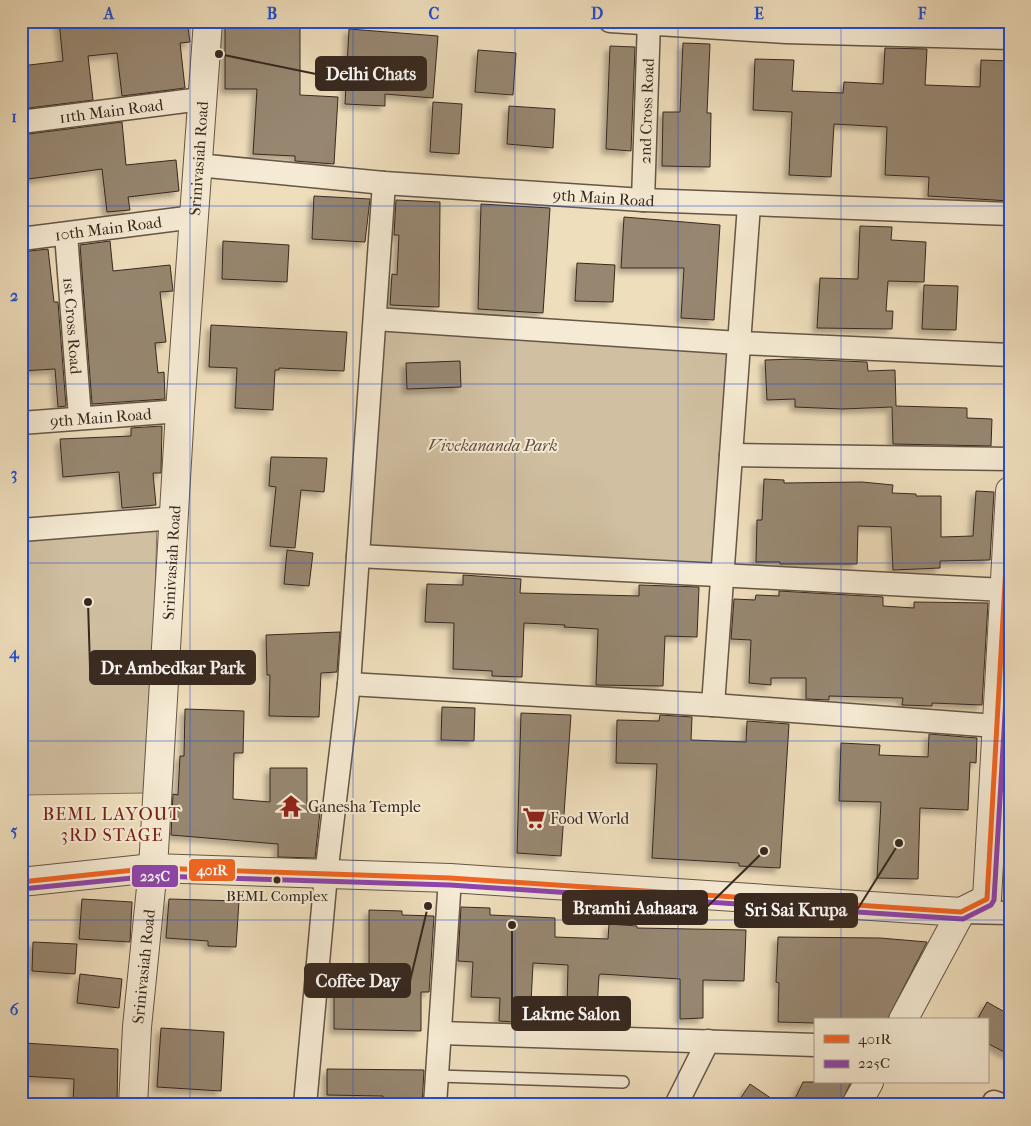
<svg xmlns="http://www.w3.org/2000/svg" width="1031" height="1126" viewBox="0 0 1031 1126" font-family="'IM FELL French Canon',serif">
<defs>
<filter id="shadow"><feDropShadow dx="-4.5" dy="4.5" stdDeviation="2.5" flood-color="#0004"/></filter>
</defs>
<rect width="100%" height="100%" fill="#efdebc"/>
<filter id="stains"><feTurbulence type="fractalNoise" baseFrequency=".004" numOctaves="4"/><feColorMatrix values="0 0 0 0 .2 0 0 0 0 .09 0 0 0 0 .02 0 0 0 .5 -.17"/></filter>
<radialGradient id="worn" r=".72"><stop offset=".6" stop-color="#630" stop-opacity="0"/><stop offset="1" stop-color="#630" stop-opacity=".3"/></radialGradient>
<path fill="#d0bfa1" stroke="#847460" d="M375 319 732 342 716 576 358 556Z
M157 525 153 664 145 793 21 795V541Z"/>
<path fill="#978771" stroke="#37281f" filter="url(#shadow)" d="M59 21H187L190 42 180 43 185 88 122 96 117 53 88 56 93 100 21 109V66L63 61Z
M225 21H300V95L338 97 334 164 295 161V156L253 154 257 89H225Z
M349 29 438 36 433 98 385 94V106L345 104Z
M683 43 710 44 707 113H711L710 167 662 166 663 112H680Z
M610 46 635 47 631 151 606 149Z
M885 48 927 49 925 85 980 87 981 60 1010 61V201L928 196 929 177 885 175 887 127 834 124 831 177 789 175 792 112 753 110 755 59 794 60 792 91 843 93 844 82 883 84Z
M478 50 516 53 513 95 475 92Z
M433 102 462 104 459 154 430 152Z
M509 106 555 109 553 148 507 144Z
M122 122 126 165 176 160 179 191 128 197 130 210 107 212 102 169 21 180V135Z
M314 196 370 199 365 242 312 239Z
M396 200 440 202 439 307 390 305 392 274 397 275 399 235H394Z
M481 204 550 208 543 313 478 309Z
M624 217 720 225 714 320 681 318 684 268H621Z
M860 226 892 227 891 240 926 242 924 282 888 281 886 311H893L892 329 817 328 820 278 858 279Z
M110 241 113 271 170 265 173 291 160 292 166 342 155 343 158 373 164 372 165 399 92 404 80 245Z
M223 241 289 245 287 282 222 279Z
M48 249 54 302H58L66 406 58 407 55 369 21 371V252Z
M577 263 615 265 613 302 575 301Z
M924 285 958 286 956 330 922 329Z
M211 325 347 332 344 371 279 368V370H275L273 410 235 408 237 368 209 367Z
M795 359 867 362 868 371 895 370 896 406 967 408V418L992 419 991 446 893 444 892 407 842 409 795 407V399L767 400 765 360Z
M460 361 461 387 407 389 406 363Z
M162 426 161 473H153L156 505 122 508 119 472 63 477 60 439 131 436V428Z
M271 457 327 458 324 492 301 490 295 548 270 546 276 487 269 486Z
M764 479 784 480V483L862 482 893 485 892 493 916 494V496H941V537L973 536 976 491 994 492 990 560 940 561V568L893 570 891 527 858 526 857 564H780V562H756L757 520H762Z
M287 550 313 553 309 586 284 584Z
M463 575 521 579 520 593 639 596V585L699 587 697 637 665 636 663 686 596 685 598 629 564 627 565 625 524 623 522 677 492 676V671L453 669 454 623 425 622 427 584 463 585Z
M779 591 883 597V606L914 608V602L988 603 982 705 932 703V706L902 705 903 698 829 696V700L806 699V678H771V685L749 683 751 640 731 639 734 599 755 600 756 595 779 596Z
M340 632 337 672 321 673 319 717 269 716 270 675H267L266 635Z
M442 707 475 708 474 741 441 740Z
M185 709 244 711 243 753H234L233 799 270 802V768H307V811L320 812 315 858 278 857V844L171 835 173 794 178 795 180 756H184Z
M521 713 571 715 561 856 517 853Z
M660 715 692 717 691 740 746 742 747 721 789 724 780 868 739 866V863L652 858 657 764 616 763 617 720 659 721Z
M929 734 977 738 976 763 970 762 968 810 920 808 918 879 877 878 881 802 839 801 841 743 880 745 879 755 928 757Z
M82 899 132 902 130 942 79 939Z
M169 899 239 901 236 947 208 946V941L166 938Z
M461 907 490 908V915L555 918V937L608 939 609 924 637 926V928L746 930 744 981 703 980V1018L680 1019V979L601 974 599 975 597 1009 567 1008 568 965 533 963 530 1023 499 1021 500 998 471 997 473 962 458 961Z
M369 910 402 911V915L434 916 429 992H421V1031L334 1029V964H369Z
M778 937 880 938 927 942 887 1020H815V1023L778 1022 779 983 776 982Z
M33 942 77 944 75 974 32 971Z
M80 974 122 979 119 1008 77 1003Z
M987 1002 1010 1015V1055L987 1043V1020H977Z
M161 1028 224 1032 221 1091 157 1087Z
M24 1043 118 1049 117 1105H73L74 1079 22 1076Z
M327 1069 424 1070 422 1105H383V1096L327 1095Z
M803 1082H851L840 1105H792Z
M750 1084 781 1105H736Z"/>
<g fill="none" stroke-linecap="round" stroke-linejoin="round">
<defs>
<path id="service" d="M437 1076 623 1082"/>
<g id="minor">
<path d="M610 21 786 32 1010 38"/>
<path id="s1" d="M21 122 201 99"/>
<path id="s2" d="M197 165 384 183 643 200 1010 214"/>
<path id="s3" d="M643 200 649 21"/>
<path id="s4" d="M66 234 80 418"/>
<path id="s5" d="M21 239 194 217"/>
<path d="M375 319 739 343 1010 355"/>
<path id="s6" d="M21 423 180 411"/>
<path d="M731 455 1010 459"/>
<path d="M21 530 175 518"/>
<path d="M358 556 1004 590"/>
<path d="M349 684 713 705 996 726"/>
<path d="M713 705 749 205"/>
<path d="M961 912 1010 913"/>
<path d="M440 1033 815 1045"/>
<path d="M994 1102 1002 1105"/>
<path d="M305 1105 326 875 349 684 384 183"/>
<path d="M435 1105 450 878"/>
<path d="M676 1105 708 1041"/>
</g>
<g id="tertiary">
<path d="M21 882 153 868 450 878 961 912"/>
<path d="M903 1020 961 912 987 899 1010 491"/>
<path id="s7" d="M133 1105 137 1027 153 868 180 411 208 21"/>
<path d="M856 1105 869 1082"/>
</g>
</defs>
<use href="#service" stroke="#655646" stroke-width="14"/>
<use href="#minor" stroke="#655646" stroke-width="25"/>
<use href="#tertiary" stroke="#655646" stroke-width="30"/>
<use href="#service" stroke="#f5ead3" stroke-width="11"/>
<use href="#minor" stroke="#f5ead3" stroke-width="22"/>
<use href="#tertiary" stroke="#f5ead3" stroke-width="28"/>
<defs>
<path id="bus-1" d="M21 882 153 868 450 878 961 912 987 899 1010 495"/>
<path id="bus-2" d="M22 889 153 876 450 885 963 919 991 905 994 900 1010 629"/>
</defs>
<use href="#bus-1" stroke="#f5ead3" stroke-width="9"/>
<use href="#bus-2" stroke="#f5ead3" stroke-width="9"/>
<use href="#bus-1" stroke="#f26522" stroke-width="5"/>
<use href="#bus-2" stroke="#8e44ad" stroke-width="5"/>
</g>
<path fill="none" stroke="#1d4ed8" stroke-width="1" stroke-opacity="0.55" d="M190 21V1105M353 21V1105M515 21V1105M678 21V1105M841 21V1020M21 206H1010M21 384H1010M21 563H1010M21 741H1010M21 920H1010M841 1082V1105"/>
<defs>
<symbol id="temple-bare" viewBox="-9 -9 18 18"><path d="M0-6L5-2H3V0L6.5 2.5H4V6H1.5V3h-3V6H-4V2.5H-6.5L-3 0V-2H-5Z" fill="#8f2418" stroke="#f5ead3" stroke-width="2.5" paint-order="stroke"/></symbol>
<symbol id="supermarket-bare" viewBox="-9 -9 18 18"><path d="M-6-5.5h2.5l.6 2H6L4.5 2H-2.5L-4.4-4H-6ZM-1.5 3.2a1.3 1.3 0 1 0 .1 0ZM3 3.2a1.3 1.3 0 1 0 .1 0Z" fill="#8f2418" stroke="#f5ead3" stroke-width="2.5" paint-order="stroke"/></symbol>
</defs>
<g fill-rule="evenodd">
<use href="#temple-bare" x="275" y="790" width="32" height="32"/>
<use href="#supermarket-bare" x="518" y="802" width="32" height="32"/>
</g>
<circle fill="#37281f" stroke="#f5ead3" stroke-width="2" cx="277" cy="880" r="4.5"/>
<g text-anchor="middle" dominant-baseline="central" stroke-width="4" stroke-linejoin="round" paint-order="stroke">
<g font-size="15" fill="#37281f" stroke="#f5ead3">
<text x="277" y="896">BEML Complex</text>
</g>
<g font-size="16" fill="#37281f" stroke="#f5ead3">
<text stroke="none"><textPath href="#s1" startOffset="91">11th Main Road</textPath></text>
<text stroke="none"><textPath href="#s3" startOffset="89">2nd Cross Road</textPath></text>
<text stroke="none"><textPath href="#s7" startOffset="949">Srinivasiah Road</textPath></text>
<text stroke="none"><textPath href="#s2" startOffset="408">9th Main Road</textPath></text>
<text stroke="none"><textPath href="#s5" startOffset="88">10th Main Road</textPath></text>
<text stroke="none"><textPath href="#s4" startOffset="92">1st Cross Road</textPath></text>
<text stroke="none"><textPath href="#s6" startOffset="80">9th Main Road</textPath></text>
<text stroke="none"><textPath href="#s7" startOffset="544">Srinivasiah Road</textPath></text>
<text stroke="none"><textPath href="#s7" startOffset="139">Srinivasiah Road</textPath></text>
</g>
<g font-size="16" font-style="italic" fill="#5d4e40" stroke="#f5ead3">
<text x="493" y="445">Vivekananda Park</text>
</g>
<g font-size="16" fill="#37281f" stroke="#f5ead3" text-anchor="start">
<text x="308" y="806">Ganesha Temple</text>
<text x="550" y="818">Food World</text>
</g>
<g font-size="18" letter-spacing="1" fill="#7a1f14" stroke="#f5ead3">
<text x="112" y="814">BEML LAYOUT<tspan x="112" dy="21">3RD STAGE</tspan></text>
</g>
</g>
<path fill="none" stroke="#37281f" stroke-width="2" d="M219 54L316 74M88 602L90 667M764 851L707 907M899 843L857 910M428 906L410 981M512 925L512 1014"/>
<g fill="#37281f" stroke="#f5ead3" stroke-width="2">
<circle cx="219" cy="54" r="5"/>
<circle cx="88" cy="602" r="5"/>
<circle cx="764" cy="851" r="5"/>
<circle cx="899" cy="843" r="5"/>
<circle cx="428" cy="906" r="5"/>
<circle cx="512" cy="925" r="5"/>
</g>
<g fill="#37281f" stroke="#37281f" stroke-width="2">
<rect x="316" y="57" width="110" height="33" rx="5"/>
<rect x="90" y="651" width="165" height="33" rx="5"/>
<rect x="563" y="891" width="144" height="33" rx="5"/>
<rect x="735" y="894" width="122" height="33" rx="5"/>
<rect x="305" y="964" width="105" height="33" rx="5"/>
<rect x="512" y="997" width="118" height="33" rx="5"/>
</g>
<g font-size="18" text-anchor="middle" font-weight="bold" fill="#fff">
<text x="371" y="80">Delhi Chats</text>
<text x="173" y="674">Dr Ambedkar Park</text>
<text x="635" y="914">Bramhi Aahaara</text>
<text x="796" y="916">Sri Sai Krupa</text>
<text x="358" y="987">Coffee Day</text>
<text x="571" y="1020">Lakme Salon</text>
</g>
<g stroke="#f5ead3" stroke-width="2">
<rect x="188" y="858" width="48" height="24" rx="5" fill="#f26522"/>
<rect x="131" y="864" width="48" height="24" rx="5" fill="#8e44ad"/>
</g>
<g font-size="14" text-anchor="middle" font-weight="bold" fill="#fff">
<text x="212" y="875">401R</text>
<text x="155" y="881">225C</text>
</g>
<rect width="1031" height="1126" fill="none" stroke="#efdebc" stroke-width="55"/>
<rect x="814" y="1018" width="175" height="65" fill="#f5ead3" stroke="#a99c8b"/>
<rect x="824" y="1035" width="25" height="8" fill="#f26522" stroke="#a99c8b"/>
<text x="858" y="1044" font-size="15" fill="#37281f">401R</text>
<rect x="824" y="1060" width="25" height="8" fill="#8e44ad" stroke="#a99c8b"/>
<text x="858" y="1068" font-size="15" fill="#37281f">225C</text>
<rect x="28" y="28" width="976" height="1070" fill="none" stroke="#1d4ed8" stroke-width="2"/>
<g font-size="16" text-anchor="middle" font-weight="bold" fill="#1d4ed8">
<text x="109" y="19">A</text>
<text x="272" y="19">B</text>
<text x="434" y="19">C</text>
<text x="597" y="19">D</text>
<text x="759" y="19">E</text>
<text x="922" y="19">F</text>
<text x="14" y="122">1</text>
<text x="14" y="301">2</text>
<text x="14" y="479">3</text>
<text x="14" y="658">4</text>
<text x="14" y="836">5</text>
<text x="14" y="1015">6</text>
</g>
<rect width="100%" height="100%" filter="url(#stains)"/>
<rect width="100%" height="100%" fill="url(#worn)"/>
</svg>
